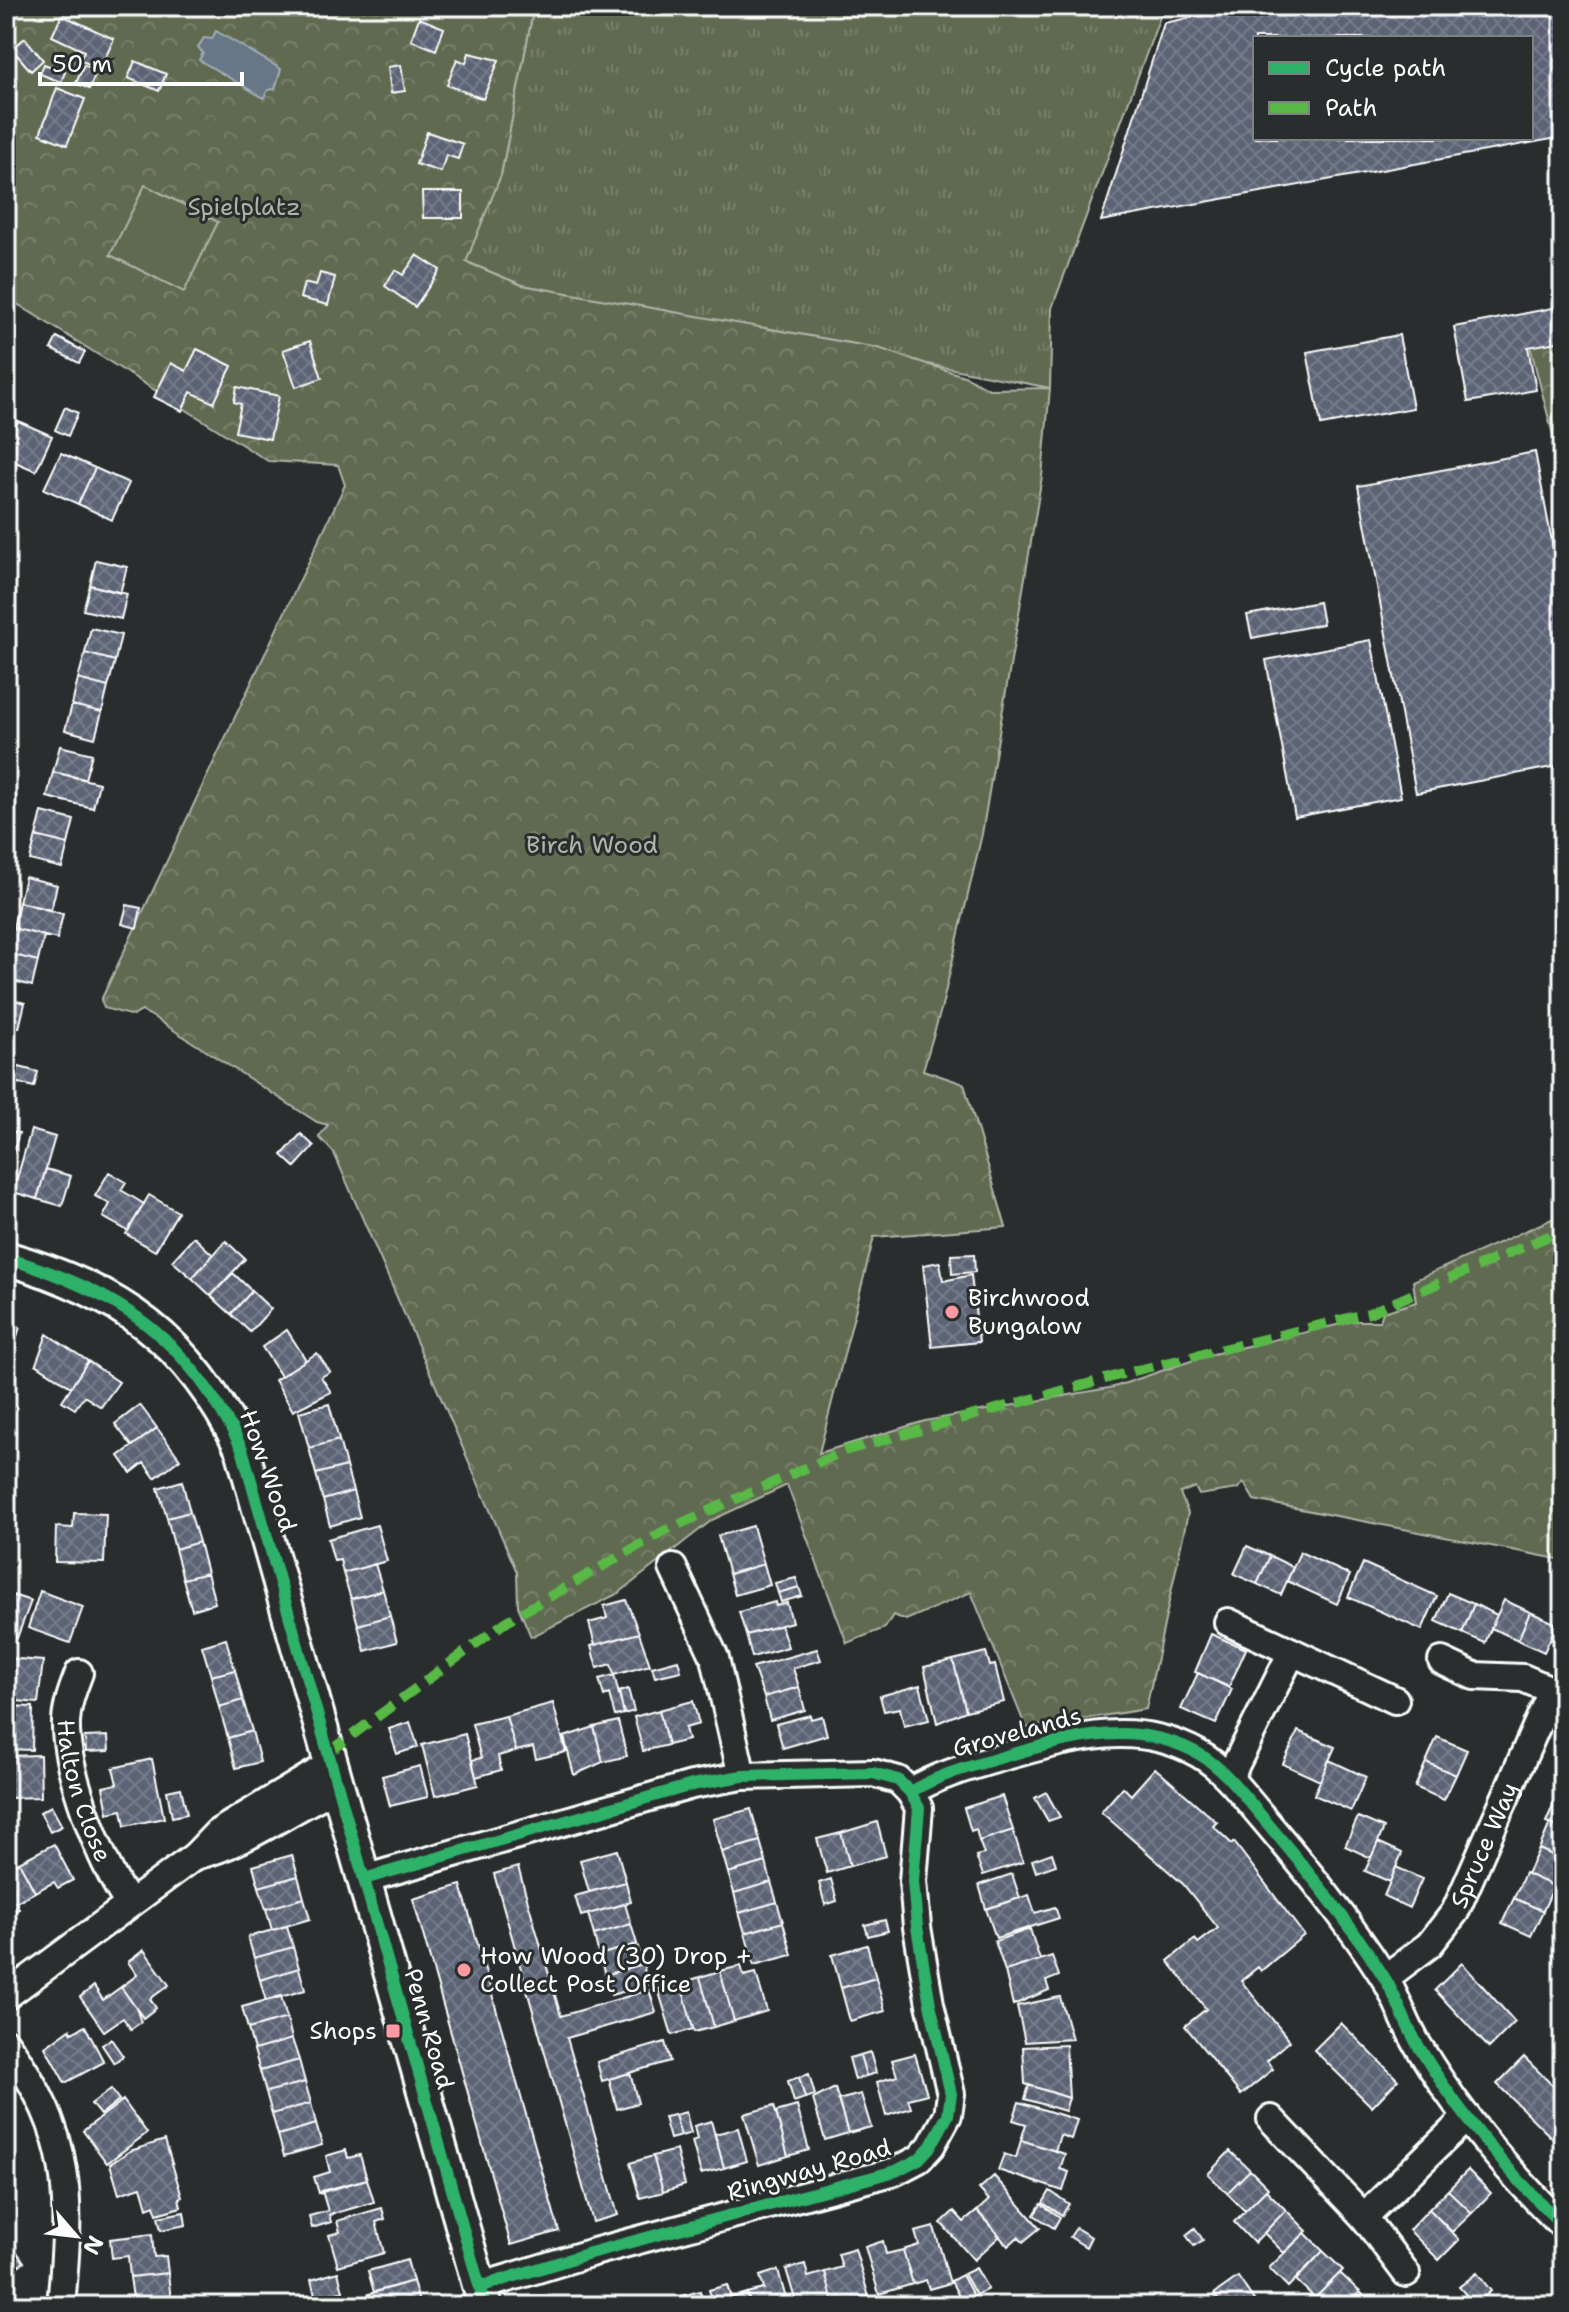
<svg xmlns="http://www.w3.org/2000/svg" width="1569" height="2312" viewBox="0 0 1569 2312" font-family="'Shantell Sans',sans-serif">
<defs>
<pattern id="grass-tufts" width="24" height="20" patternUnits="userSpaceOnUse" patternTransform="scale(2)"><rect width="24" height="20" fill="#616a51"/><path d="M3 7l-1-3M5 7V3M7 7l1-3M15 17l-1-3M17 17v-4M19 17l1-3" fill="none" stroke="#79806b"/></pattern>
<pattern id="forest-crowns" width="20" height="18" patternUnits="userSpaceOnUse" patternTransform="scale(2)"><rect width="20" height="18" fill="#616a51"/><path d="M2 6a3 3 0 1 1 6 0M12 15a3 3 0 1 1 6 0" fill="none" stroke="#79806b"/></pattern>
<pattern id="building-cross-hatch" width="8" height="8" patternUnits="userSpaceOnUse" patternTransform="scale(2)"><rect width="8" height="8" fill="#5c6475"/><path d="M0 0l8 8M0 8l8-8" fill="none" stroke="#747b8a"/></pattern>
</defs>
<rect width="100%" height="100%" fill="#2a2d2e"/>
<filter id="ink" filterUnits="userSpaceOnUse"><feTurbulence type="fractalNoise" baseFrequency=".0125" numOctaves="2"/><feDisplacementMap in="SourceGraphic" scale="16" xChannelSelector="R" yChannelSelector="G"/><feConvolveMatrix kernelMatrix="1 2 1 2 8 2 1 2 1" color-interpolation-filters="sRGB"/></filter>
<g filter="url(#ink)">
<path fill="url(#grass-tufts)" stroke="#b0b4a8" stroke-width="2" d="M534 6H1164L1052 308 1050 388 522 285 465 261 501 175Z"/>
<path fill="url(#forest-crowns)" stroke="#b0b4a8" stroke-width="2" d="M6 6H534L501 175 466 262 522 285 878 348 967 377 989 389 1050 388 1042 476 982 834 942 1006 923 1070 964 1084 1006 1227 874 1237 819 1453 925 1421 1114 1387 1209 1355 1354 1321H1380L1383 1312 1416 1302 1413 1281 1563 1214V1560L1254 1500 1244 1483 1237 1489 1199 1495 1195 1487 1180 1493 1188 1513 1146 1709 1026 1728 971 1592 906 1620 893 1615 885 1628 847 1643 787 1485 712 1520 619 1593 531 1637 518 1606 517 1572 334 1153 319 1137 328 1125 317 1122 150 1015 142 1011 133 1016 104 1008 101 1000 345 485 338 465 268 461 6 297Z
M1563 341V465L1561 466 1530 346Z"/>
<path fill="#616a51" stroke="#b0b4a8" stroke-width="2" d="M145 185 218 222 184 292 110 255Z"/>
<path fill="#677786" stroke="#a4adb6" stroke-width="2" d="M216 31 281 69 275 89 268 90 264 98 199 60 203 53 198 47 204 38 212 39Z"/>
<path fill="url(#building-cross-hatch)" stroke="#fff" stroke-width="2" fill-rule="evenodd" d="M1246 6H1563V137L1101 221 1164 23ZM1255 38H1531V138H1255Z
M62 15 114 39 100 69 80 60 84 51 52 36Z
M419 18 444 28 436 50 411 40Z
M25 38 43 60 31 71 12 49Z
M469 53 499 60 483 99 447 85 457 59 466 63Z
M135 61 166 74 159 91 128 78Z
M44 64 65 72 61 82 40 74Z
M84 65 97 71 89 89 76 83Z
M401 65 405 91 391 93 388 67Z
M6 79 17 80 15 116 6 115Z
M57 88 85 99 67 145 40 134Z
M427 132 463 144 458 159 446 155 441 172 416 164Z
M422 192H463V218H423Z
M417 255 440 270 415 307 385 286 395 270 403 275Z
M320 273 335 277 328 305 300 298 304 283 316 286Z
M1563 306V341L1528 347 1536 390 1468 402 1454 327Z
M1399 335 1413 408 1321 425 1307 352Z
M57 337 85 352 79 363 51 349Z
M310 341 322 378 296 387 283 350Z
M197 349 232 366 214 403 191 392 182 411 154 397 171 363 186 371Z
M237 387 279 396 270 439 235 432 241 404 234 402Z
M65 407 78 413 68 436 55 430Z
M6 415 18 421 6 446Z
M18 421 52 436 36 471 6 458V446Z
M1535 452 1563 600V765L1416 793 1358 486Z
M61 453 95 468 78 504 44 489Z
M95 468 129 483 112 520 78 504Z
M96 560 127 567 120 593 90 585Z
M90 585 127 594 121 619 83 610Z
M1319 602 1323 624 1252 638 1247 615Z
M91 628 121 635 115 661 85 653Z
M1371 640 1401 797 1295 817 1266 660Z
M85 653 115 661 108 687 78 679Z
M78 679 108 687 102 712 72 705Z
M72 705 102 712 95 738 65 730Z
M60 746 92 754 85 779 53 772Z
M53 772 99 783 93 808 47 797Z
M42 812 74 820 68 844 36 836Z
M36 836 68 844 62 868 30 860Z
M25 877 57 885 51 910 19 902Z
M19 902 63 914 57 939 13 928Z
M127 905 141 908 137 928 122 924Z
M13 928 44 936 38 961 6 953Z
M6 953 38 961 32 986 6 979Z
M6 998 25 1003 19 1028 6 1024Z
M8 1064 38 1072 34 1087 6 1080Z
M6 1130 19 1133 6 1178Z
M31 1130 55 1137 37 1199 13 1192Z
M301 1134 314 1146 295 1167 282 1155Z
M46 1169 71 1176 62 1206 37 1199Z
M109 1172 126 1182 121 1190 144 1204 128 1231 103 1217 110 1204 95 1196Z
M149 1195 178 1212 155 1251 126 1234Z
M194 1237 213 1255 192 1278 172 1261Z
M226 1241 245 1259 211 1296 192 1278Z
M974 1254 975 1272 952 1274 951 1255Z
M940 1262 943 1281 971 1275 979 1342 932 1347 923 1265Z
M233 1273 252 1291 231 1314 211 1296Z
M252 1291 271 1309 250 1332 231 1314Z
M6 1323 20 1327 13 1349 6 1347Z
M287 1330 306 1360 281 1376 262 1347Z
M47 1334 88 1361 71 1387 36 1364Z
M317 1353 330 1372 321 1377 331 1392 293 1411 275 1380Z
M88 1361 119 1382 101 1407 84 1396 75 1409 62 1401Z
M329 1404 339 1440 309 1448 299 1412Z
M140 1405 157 1428 132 1446 115 1424Z
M157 1428 180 1459 155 1478 144 1463 131 1473 119 1456Z
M339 1440 346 1466 316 1474 309 1448Z
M346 1466 353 1491 323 1500 316 1474Z
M182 1481 190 1512 167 1518 158 1488Z
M353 1491 360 1517 330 1526 323 1500Z
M190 1512 199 1542 175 1549 167 1518Z
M74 1513 106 1514 104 1563 55 1562 56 1527 73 1528Z
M377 1525 387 1561 343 1573 340 1560 334 1561 328 1539Z
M753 1526 764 1564 729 1574 718 1536Z
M199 1542 207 1573 183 1579 175 1549Z
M1247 1546 1270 1556 1257 1584 1234 1574Z
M1300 1552 1350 1575 1337 1604 1287 1581Z
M1270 1556 1293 1567 1281 1595 1257 1584Z
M1363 1563 1437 1596 1422 1630 1348 1597Z
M375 1564 383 1590 351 1599 343 1573Z
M764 1564 770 1585 735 1595 729 1574Z
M207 1573 215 1603 192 1610 183 1579Z
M796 1578 799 1587 778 1593 775 1583Z
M799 1587 802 1596 781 1602 778 1593Z
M383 1590 390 1616 358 1625 351 1599Z
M40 1591 83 1607 70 1643 28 1628Z
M6 1593 31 1601 17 1638 6 1634Z
M1448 1593 1474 1604 1462 1633 1436 1621Z
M626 1600 639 1633 595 1645 589 1623 607 1618 604 1606Z
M1504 1600 1530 1612 1518 1640 1491 1628Z
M775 1602 776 1606 787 1603 792 1622 746 1635 739 1612Z
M1474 1604 1497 1615 1485 1643 1462 1633Z
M1563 1609V1644L1550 1639Z
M1530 1612 1557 1624 1544 1652 1518 1640Z
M390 1616 397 1642 365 1651 358 1625Z
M781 1625 788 1647 752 1657 746 1635Z
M639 1633 650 1665 614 1675 611 1664 597 1668 591 1646Z
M1211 1634 1246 1649 1229 1687 1195 1672Z
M226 1639 235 1670 211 1676 202 1646Z
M817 1649 821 1660 793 1668 799 1687 764 1697 753 1667Z
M986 1652 990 1666 995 1665 1004 1702 966 1711 953 1660Z
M6 1658 43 1661 38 1703 6 1700Z
M678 1660 681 1671 655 1677 652 1667Z
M953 1660 966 1711 937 1723 924 1667Z
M235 1670 243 1700 219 1707 211 1676Z
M1198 1673 1232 1689 1216 1724 1181 1709Z
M614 1675 624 1714 615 1716 609 1694 604 1696 599 1679Z
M920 1685 929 1720 904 1726 900 1708 884 1711 880 1696Z
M799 1687 805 1710 770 1720 764 1697Z
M628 1689 634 1711 624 1714 619 1692Z
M243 1700 252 1731 228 1738 219 1707Z
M693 1701 699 1724 685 1728 688 1740 668 1745 659 1710Z
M553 1703 566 1752 536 1759 533 1747 516 1751 506 1716Z
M6 1706 33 1707 32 1750 6 1749Z
M659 1710 668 1745 643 1751 634 1717Z
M810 1715 811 1719 822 1716 827 1735 783 1748 776 1724Z
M506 1716 516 1751 498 1756 501 1770 476 1777 472 1760 481 1758 472 1724Z
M618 1721 627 1756 603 1762 594 1727Z
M410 1722 418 1747 397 1754 389 1729Z
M594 1727 603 1762 574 1775 564 1737Z
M252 1731 260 1762 236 1768 228 1738Z
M1298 1731 1335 1747 1320 1781 1283 1764Z
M465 1734 478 1785 435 1796 422 1745Z
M108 1736 109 1751 86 1752 85 1737Z
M1437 1737 1467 1750 1456 1775 1426 1762Z
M40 1755 41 1797 6 1798V1756Z
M152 1759 164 1818 125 1826 122 1810 108 1813 103 1787 117 1784 113 1768Z
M1329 1760 1366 1777 1351 1811 1314 1795Z
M1426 1762 1456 1775 1444 1800 1415 1787Z
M420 1766 428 1797 390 1806 382 1776Z
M1155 1768 1217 1822 1213 1826 1232 1844 1234 1842 1304 1935 1261 1971 1258 1967 1241 1981 1290 2041 1267 2061 1273 2069 1241 2095 1185 2026 1206 2009 1168 1961 1195 1939 1198 1943 1218 1928 1183 1884 1101 1812 1123 1787 1131 1795Z
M181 1788 187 1814 172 1817 167 1791Z
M1046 1792 1060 1817 1048 1821 1035 1798Z
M1002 1796 1013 1830 979 1841 976 1829 971 1831 964 1808Z
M1557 1796 1563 1799V1829L1546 1822Z
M51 1806 62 1826 50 1832 40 1812Z
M751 1809 760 1841 722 1852 713 1819Z
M1358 1817 1384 1828 1371 1858 1345 1846Z
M877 1822 886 1856 850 1866 841 1833Z
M1550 1823 1563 1829V1860L1539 1849Z
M1013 1830 1023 1862 983 1875 976 1856 984 1854 979 1841Z
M841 1833 850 1866 827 1873 817 1839Z
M760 1841 766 1862 728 1873 722 1852Z
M1378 1842 1402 1853 1390 1882 1365 1871Z
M54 1844 73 1880 58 1888 54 1882 35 1892 19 1862Z
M1539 1849 1563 1860V1871L1556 1887 1527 1874Z
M617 1850 626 1882 589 1892 580 1860Z
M1052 1853 1056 1865 1036 1872 1032 1860Z
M292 1855 298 1876 259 1887 253 1866Z
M19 1862 35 1892 16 1902 19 1909 6 1915V1869Z
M766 1862 771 1882 734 1893 728 1873Z
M518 1867 561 2016 649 1990 656 2012 567 2038 618 2215 593 2222 494 1874Z
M1396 1867 1422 1879 1409 1908 1384 1896Z
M1525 1873 1554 1886 1543 1911 1514 1898Z
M1012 1874 1020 1898 986 1909 979 1885Z
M298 1876 304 1898 266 1909 259 1887Z
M831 1879 837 1901 825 1905 819 1883Z
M626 1882 631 1902 581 1916 575 1896Z
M771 1882 777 1902 739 1913 734 1893Z
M461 1885 559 2231 511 2245 413 1899Z
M1029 1895 1035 1913 1055 1907 1059 1918 996 1938 986 1909Z
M304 1898 310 1919 272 1930 266 1909Z
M1514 1898 1543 1911 1531 1936 1502 1923Z
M777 1902 783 1922 745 1933 739 1913Z
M625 1904 631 1924 594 1935 588 1914Z
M885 1920 888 1931 868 1936 865 1925Z
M783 1922 792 1955 754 1965 745 1933Z
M631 1924 637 1944 599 1955 594 1935Z
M287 1926 293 1947 254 1958 248 1937Z
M1030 1929 1040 1960 1005 1971 995 1941Z
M637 1944 643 1964 605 1975 599 1955Z
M867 1945 876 1978 841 1988 832 1955Z
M293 1947 299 1968 260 1980 254 1958Z
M144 1950 169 1985 150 1999 156 2008 143 2018 121 1987 137 1975 128 1962Z
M1052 1956 1059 1976 1046 1981 1049 1990 1013 2005 1005 1971Z
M1462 1963 1515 2022 1489 2048 1435 1990Z
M643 1964 648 1985 611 1995 605 1975Z
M741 1966 744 1976 756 1973 767 2011 734 2021 720 1971Z
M299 1968 305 1990 266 2001 260 1980Z
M720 1971 734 2021 714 2027 700 1977Z
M700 1977 714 2027 694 2032 681 1983Z
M876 1978 885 2011 850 2021 841 1988Z
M681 1983 693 2029 672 2035 658 1989Z
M94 1986 103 2000 121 1987 136 2008 141 2022 131 2029 123 2018 104 2031 80 1997Z
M281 1996 287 2018 248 2029 242 2007Z
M1060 1997 1072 2039 1025 2042 1017 2006Z
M287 2018 292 2039 254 2050 248 2029Z
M1341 2023 1398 2080 1372 2107 1314 2050Z
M85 2026 104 2062 65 2083 45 2047 70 2029 72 2033Z
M111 2039 123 2056 114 2063 102 2045Z
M292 2039 299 2060 260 2071 254 2050Z
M665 2042 670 2061 602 2081 597 2062Z
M1066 2045 1069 2098 1025 2084 1023 2047Z
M870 2052 876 2073 866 2076 860 2055Z
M915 2054 927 2094 908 2099 911 2108 886 2116 877 2082 897 2076 892 2060Z
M860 2055 866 2076 855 2080 849 2058Z
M1524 2057 1563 2096V2131L1554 2140 1497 2084Z
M299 2060 305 2082 266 2092 260 2071Z
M630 2073 638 2103 617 2109 609 2079Z
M809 2074 815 2095 805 2098 799 2077Z
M799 2077 805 2098 794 2102 788 2081Z
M305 2082 311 2103 272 2114 266 2092Z
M1029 2085 1069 2098 1065 2111 1025 2099Z
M835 2088 848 2133 825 2140 813 2099Z
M111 2089 119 2100 100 2115 91 2104Z
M861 2094 871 2127 848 2133 838 2100Z
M123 2100 147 2133 107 2163 83 2131Z
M1019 2102 1077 2120 1071 2139 1060 2135 1055 2151 1021 2140 1026 2124 1013 2120Z
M311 2103 316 2124 278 2135 272 2114Z
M774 2106 788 2156 759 2165 744 2114Z
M797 2106 809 2150 788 2156 776 2112Z
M686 2112 691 2133 681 2136 675 2115Z
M675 2115 681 2136 670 2139 664 2117Z
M711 2121 724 2168 701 2174 692 2141 697 2139 694 2126Z
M316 2124 322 2145 284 2156 278 2135Z
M738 2128 747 2161 724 2168 715 2134Z
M165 2140 182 2197 179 2198 181 2207 157 2214 154 2205 147 2208 141 2187 119 2194 110 2164 130 2151Z
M1021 2140 1065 2154 1060 2169 1069 2172 1063 2191 998 2170 1004 2154 1016 2158Z
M346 2150 348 2158 360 2155 367 2179 319 2193 314 2177 330 2172 326 2156Z
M676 2150 685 2185 663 2192 653 2156Z
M1230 2151 1250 2170 1227 2193 1208 2174Z
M653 2156 663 2192 640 2198 630 2163Z
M1250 2170 1268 2188 1245 2211 1227 2193Z
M1468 2170 1491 2193 1472 2213 1448 2190Z
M994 2176 1040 2228 1023 2242 1018 2237 1008 2246 977 2211 989 2200 979 2189Z
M367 2179 374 2202 329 2215 331 2222 312 2228 309 2216 328 2211 322 2191Z
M1266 2190 1286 2210 1254 2243 1234 2222Z
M1448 2190 1472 2213 1452 2232 1429 2209Z
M1050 2191 1069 2204 1062 2215 1043 2203Z
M1041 2204 1060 2217 1054 2228 1034 2215Z
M382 2208 385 2219 376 2222 384 2253 338 2266 329 2235 340 2232 337 2221Z
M1429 2209 1459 2240 1439 2260 1409 2230Z
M1286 2210 1307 2231 1284 2253 1264 2233Z
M954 2211 964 2222 977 2211 1000 2236 974 2260 941 2223Z
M184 2212 186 2225 161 2230 158 2217Z
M934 2227 950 2283 929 2289 926 2280 913 2284 903 2250 919 2245 915 2232Z
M1076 2228 1091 2237 1086 2247 1070 2237Z
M1195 2228 1203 2240 1194 2246 1186 2235Z
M1305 2233 1323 2251 1288 2287 1269 2268Z
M152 2234 154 2257 166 2256 168 2273 130 2277 128 2256 112 2258 110 2239Z
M883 2241 886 2254 903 2250 913 2284 879 2294 865 2247Z
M10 2242 24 2262 9 2272 8 2295H15L13 2306H6V2245Z
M855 2249 869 2297 834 2306 825 2272 842 2267 838 2254Z
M1323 2251 1343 2270 1315 2298 1296 2280Z
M407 2260 413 2281 374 2292 368 2271Z
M805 2264 808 2277 825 2272 834 2306H797L786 2269Z
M976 2268 988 2289 976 2295 964 2274Z
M778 2270 788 2306H751L747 2293 764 2289 760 2276Z
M338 2272 343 2291 316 2299 311 2280Z
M168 2273 171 2301 159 2303V2306H117V2299L133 2298 130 2277Z
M1340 2273 1360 2292 1346 2306H1315L1311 2302Z
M1477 2273 1491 2291 1475 2305 1459 2287Z
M962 2275 979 2306H964L951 2281Z
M1238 2277 1258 2306H1223L1214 2294Z
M413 2281 420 2306H372L369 2294Z
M727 2285 731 2298 747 2293 751 2306H714L709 2290Z
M700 2291 704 2306H685L682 2296Z
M1360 2292 1374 2306H1346Z"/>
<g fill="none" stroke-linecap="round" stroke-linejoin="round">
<defs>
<g id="minor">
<path d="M673 1568 715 1658 742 1776"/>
<path d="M1228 1622 1395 1700"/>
<path d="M1442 1661 1474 1676 1523 1678 1563 1695"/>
<path id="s1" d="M79 1673C73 1689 67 1704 66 1721 64 1767 101 1865 128 1902"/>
<path d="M1229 1778 1292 1652"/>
<path d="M195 1856C246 1844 290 1809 338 1787"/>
<path d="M364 1879 692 1785 742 1776 873 1773 898 1780 910 1792C940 1774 972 1766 1006 1756 1071 1738 1135 1718 1199 1754 1225 1769 1243 1795 1263 1818 1306 1869 1348 1920 1384 1977 1398 1999 1405 2025 1419 2047 1459 2114 1508 2172 1563 2226"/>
<path id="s2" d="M1385 1978 1429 1945 1455 1912 1552 1691"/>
<path d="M6 1996 195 1856 217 1833 331 1764"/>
<path d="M6 2043C74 2138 71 2195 61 2306"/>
<path d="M1271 2119 1364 2217 1406 2273"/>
<path d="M1364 2217 1467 2117"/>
<path d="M479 2287 590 2253 896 2171 919 2159 931 2146 948 2115 951 2094 930 2004 917 1927 913 1881 919 1808 910 1792"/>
</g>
<path id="tertiary" d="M6 1258C121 1292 189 1339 242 1449L485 2306"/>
</defs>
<use href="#minor" stroke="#fff" stroke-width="32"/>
<use href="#tertiary" stroke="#fff" stroke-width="38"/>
<use href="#minor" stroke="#2a2d2e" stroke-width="26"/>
<use href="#tertiary" stroke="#2a2d2e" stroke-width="32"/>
<path stroke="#58b947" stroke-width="10" stroke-dasharray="20 10" stroke-linecap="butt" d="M328 1753 507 1621 664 1531 844 1451 1134 1371 1369 1313 1563 1230"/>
<defs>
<path id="cycleway" d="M6 1258C121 1292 189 1339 242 1449L485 2306
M364 1879 692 1785 742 1776 873 1773 898 1780 910 1792C940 1774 972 1766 1006 1756 1071 1738 1135 1718 1199 1754 1225 1769 1243 1795 1263 1818 1306 1869 1348 1920 1384 1977 1398 1999 1405 2025 1419 2047 1459 2114 1508 2172 1563 2226
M479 2287 590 2253 896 2171 919 2159 931 2146 948 2115 951 2094 930 2004 917 1927 913 1881 919 1808 910 1792"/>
</defs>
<use href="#cycleway" stroke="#2a2d2e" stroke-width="17"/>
<use href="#cycleway" stroke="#2db169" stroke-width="12"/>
</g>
</g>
<g fill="#ff9aa2" stroke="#2a2d2e" stroke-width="3">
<circle cx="952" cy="1312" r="8"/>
<circle cx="464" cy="1970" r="8"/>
<rect x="385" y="2023" width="16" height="16" rx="4"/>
</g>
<g text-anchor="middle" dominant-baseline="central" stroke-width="6" stroke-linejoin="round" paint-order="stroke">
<g font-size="24" fill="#b0b4a8" stroke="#2a2d2e">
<text x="244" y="207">Spielplatz</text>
<text x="592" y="845">Birch Wood</text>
</g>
<g font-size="24" fill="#fff" stroke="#2a2d2e" text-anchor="start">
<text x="968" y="1298">Birchwood<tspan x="968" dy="28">Bungalow</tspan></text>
<text x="480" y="1956">How Wood (30) Drop +<tspan x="480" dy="28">Collect Post Office</tspan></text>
<text x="377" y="2031" text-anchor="end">Shops</text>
</g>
<g font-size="24" fill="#fff" stroke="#2a2d2e">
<text transform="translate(268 1471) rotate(71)">How Wood</text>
<text transform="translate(1017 1732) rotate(-15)">Grovelands</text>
<text stroke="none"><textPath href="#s1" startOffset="122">Halton Close</textPath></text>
<text stroke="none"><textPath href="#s2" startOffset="170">Spruce Way</textPath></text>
<text transform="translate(429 2029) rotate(74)">Penn Road</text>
<text transform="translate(809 2170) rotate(-16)">Ringway Road</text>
</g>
</g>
<rect width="1569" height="2312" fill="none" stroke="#2a2d2e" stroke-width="32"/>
<rect x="16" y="16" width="1537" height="2280" fill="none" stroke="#fff" stroke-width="3" filter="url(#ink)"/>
<rect x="1253" y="36" width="280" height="104" fill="#2a2d2e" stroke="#7f8182" stroke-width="2"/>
<rect x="1269" y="62" width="40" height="12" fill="#2db169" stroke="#7f8182" stroke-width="2"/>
<text x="1325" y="76" font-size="24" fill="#ffffff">Cycle path</text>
<rect x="1269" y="102" width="40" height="12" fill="#58b947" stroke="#7f8182" stroke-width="2"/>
<text x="1325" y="116" font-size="24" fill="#ffffff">Path</text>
<g transform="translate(76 2236) rotate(118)" stroke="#2a2d2e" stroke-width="6" paint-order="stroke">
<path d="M0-6L14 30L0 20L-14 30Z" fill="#ffffff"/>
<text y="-12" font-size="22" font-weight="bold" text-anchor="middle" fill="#ffffff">N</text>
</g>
<path d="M40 72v12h202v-12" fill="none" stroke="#ffffff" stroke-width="4"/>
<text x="52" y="72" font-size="24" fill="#ffffff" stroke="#2a2d2e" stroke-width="6" paint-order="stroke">50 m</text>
</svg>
